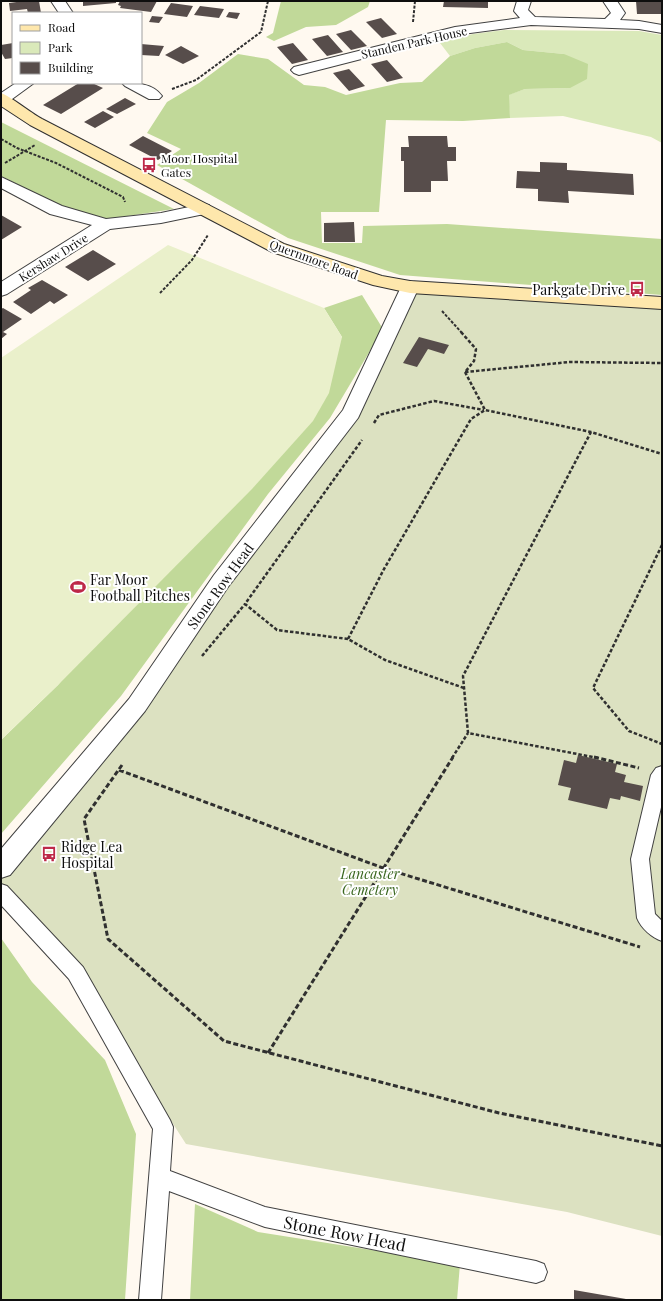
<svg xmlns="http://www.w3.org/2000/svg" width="663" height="1301" viewBox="0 0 663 1301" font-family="'Playfair Display',serif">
<rect width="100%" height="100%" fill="#fff9f0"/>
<path fill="#dae9ba" d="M504 30 639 31 662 35V143L651 137 563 116 510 118 508 95 525 89 570 88 564 54 523 50 507 42 475 48 450 56 440 43 473 34Z"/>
<path fill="#c1d999" d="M281 1H370L368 7 336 25 306 27 274 41 266 37 273 33Z
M507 42 523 50 564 54 588 64 587 79 570 88 525 89 509 95 510 118 463 121 386 120 379 212H321L322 243H362L363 226 447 224 662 239V295L400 275 288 238 157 165 181 149 147 133 167 102 199 83 238 54 268 59 304 85 325 87 346 95 400 83 422 82 450 56 475 48Z
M1 122 174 209 108 219 61 206 1 176Z
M362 295 383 329 330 418 268 494 121 696 1 834V740L58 685 342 337 324 308Z
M1 938 32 982 105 1060 136 1134 125 1300H1Z
M195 1204 258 1232 460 1264 457 1300H190Z"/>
<path fill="#dce1c1" d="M410 287 662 303V1236L567 1212 186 1144 76 973 1 892V867L351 413Z"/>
<path fill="#eaf0cb" d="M168 245 324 308 342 337 329 393 313 421 252 489 58 685 1 740V358Z"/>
<path fill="#574d4b" d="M24 1H39L41 13H28L27 9 10 11 9 3Z
M83 1H116V3L83 6Z
M120 1H157L151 12 120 8 121 6 118 5Z
M444 1H488V8L443 7Z
M636 1H662V14H637Z
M171 3 193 6 187 17 164 14Z
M200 6 224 9 219 18 194 15Z
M229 12 240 13 237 19 226 17Z
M152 16 163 17 159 23 149 22Z
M381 18 397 34 382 38 366 22Z
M351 30 367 46 351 50 336 34Z
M328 35 343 52 327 56 312 39Z
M13 43V58L5 59 1 52V45Z
M293 43 308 60 292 64 277 47Z
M141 44 164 46 159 56 141 55Z
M181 46 199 56 183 64 165 55Z
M387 60 403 78 387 82 371 64Z
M349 69 365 86 349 91 333 73Z
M79 83H92L103 88 61 114 43 105Z
M125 98 136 104 117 114 106 109Z
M103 111 114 117 95 128 84 122Z
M143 136 172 151 158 160 129 145Z
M408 136H447L448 147H456V161H447L448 181H431V192H404V161H401V147H409Z
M540 162 567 163V170L633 174 634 195 568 191 569 203 538 201V189L516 188 517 171 540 172Z
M1 215 22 227 1 240Z
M354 222 355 242H324V223Z
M93 250 116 264 88 281 65 267Z
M42 280 68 295 54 304 50 301 31 314 13 302 31 290 28 288Z
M3 308 22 319 3 332 7 334 1 339V309Z
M419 337 449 345 444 354 428 349 417 367 403 363Z
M578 755 617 764 615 772 626 775 624 782 643 786 640 801 621 796 620 800 610 798 607 809 568 800 571 788 558 785 564 760 576 763Z
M574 1290 626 1299V1300H574Z"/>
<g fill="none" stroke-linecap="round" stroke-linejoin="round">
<defs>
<path id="lane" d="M662 766V803L649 859 655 914 662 921V941C652 938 641 928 637 918L631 859 651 775 656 768Z
M1 884 7 886 83 967 170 1120 173 1127 170 1171 265 1207 536 1261 544 1264 547 1272 544 1280 536 1283 265 1227 169 1191 161 1300H139L153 1129 69 979 1 905Z"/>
<path id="street" d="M51 1H65L73 13H59Z
M517 1H531L528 10 535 17 605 19 611 13 603 1H617L625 13 620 20 639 21 662 25V33L639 29 531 25 455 35 299 75 294 73 291 70 294 67 455 27 520 18 514 11Z
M16 83H34L8 102 1 103V93Z
M122 83C136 83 153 83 162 96L159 99H149L125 86Z
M1 177 62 206 106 219 161 213 203 204 209 205 211 209 209 213 161 223 110 229 7 294 1 296V282L92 225 50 214 1 188Z
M410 281 416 283 419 287 358 418 228 587 145 711 10 875 1 878V849L129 699 214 575 343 410 401 287 404 283Z"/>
<path id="secondary" d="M1 93C10 96 31 113 42 119L284 244 382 276 410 281 662 297V309L410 293 373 285 272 252 30 125 1 106Z"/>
</defs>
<use href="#lane" stroke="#414141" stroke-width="2"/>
<use href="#street" stroke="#414141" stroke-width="2"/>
<use href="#secondary" stroke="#303030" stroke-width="2"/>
<path stroke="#303030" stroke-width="2" stroke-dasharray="3 1.5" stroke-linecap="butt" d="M413 22 415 1
M172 89 196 80 261 32 268 1
M1 139 17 148 56 163 123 197 125 202
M5 163 35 145
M160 293 192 260 208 235
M442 311 462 333"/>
<path stroke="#303030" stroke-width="2.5" stroke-dasharray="3.5 2" stroke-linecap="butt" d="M461 332 476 349 474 361 466 371
M465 372 570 362 662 363
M465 372 485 410
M374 423 379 415 434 401 484 410
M662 545 593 688 629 731 662 744
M348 639 277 630 245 604 362 440
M202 656 245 604
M464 688 385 660 348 639 384 569 471 419 485 410 591 432
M452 758 468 733
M598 758 468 733 463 676 591 432 662 454"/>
<path stroke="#303030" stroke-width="3" stroke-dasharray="5 2.5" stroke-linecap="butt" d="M594 757 639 768
M122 765 84 819 108 939 224 1041 499 1113 662 1146
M119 770 383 868 640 947
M268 1053 453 757"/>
<use href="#lane" fill="#fff" fill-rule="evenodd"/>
<use href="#street" fill="#fff" fill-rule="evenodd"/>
<use href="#secondary" fill="#fee7ac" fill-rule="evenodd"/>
</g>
<defs>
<symbol id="bus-bare" viewBox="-9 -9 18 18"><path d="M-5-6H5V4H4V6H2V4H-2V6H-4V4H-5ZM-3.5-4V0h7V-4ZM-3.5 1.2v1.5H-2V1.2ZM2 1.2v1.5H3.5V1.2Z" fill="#bd2848" stroke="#fff" stroke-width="2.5" paint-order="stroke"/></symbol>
<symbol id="stadium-bare" viewBox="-9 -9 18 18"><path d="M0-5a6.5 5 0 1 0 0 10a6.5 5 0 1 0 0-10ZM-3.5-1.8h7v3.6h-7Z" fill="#bd2848" stroke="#fff" stroke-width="2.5" paint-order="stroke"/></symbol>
</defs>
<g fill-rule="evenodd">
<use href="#bus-bare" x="138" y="154" width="22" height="22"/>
<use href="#bus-bare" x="626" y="278" width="22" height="22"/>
<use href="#stadium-bare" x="67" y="576" width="22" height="22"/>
<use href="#bus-bare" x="38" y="843" width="22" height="22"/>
</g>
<g text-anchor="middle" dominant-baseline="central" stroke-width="4" stroke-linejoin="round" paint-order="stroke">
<g font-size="12" fill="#0e0e0e" stroke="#fff">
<text transform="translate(414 42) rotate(-13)">Standen Park House</text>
<text transform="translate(53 257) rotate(-32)">Kershaw Drive</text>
<text transform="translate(314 259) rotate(20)">Quernmore Road</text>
</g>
<g font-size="12" fill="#0e0e0e" stroke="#fff" text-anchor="start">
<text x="161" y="158">Moor Hospital<tspan x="161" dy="14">Gates</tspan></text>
</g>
<g font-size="14" fill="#0e0e0e" stroke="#fff" text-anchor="start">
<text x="625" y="289" text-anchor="end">Parkgate Drive</text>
<text x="90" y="579">Far Moor<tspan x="90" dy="16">Football Pitches</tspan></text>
<text x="61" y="846">Ridge Lea<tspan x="61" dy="16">Hospital</tspan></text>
</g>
<g font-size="14" fill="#0e0e0e" stroke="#fff">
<text transform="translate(220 586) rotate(-54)">Stone Row Head</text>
</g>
<g font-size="14" font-style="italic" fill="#39661f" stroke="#fff">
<text x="370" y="873">Lancaster<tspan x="370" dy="16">Cemetery</tspan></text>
</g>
<g font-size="17" fill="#0e0e0e" stroke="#fff">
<text transform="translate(345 1233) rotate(11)">Stone Row Head</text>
</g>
</g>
<rect width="663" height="1301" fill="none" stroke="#0e0e0e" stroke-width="4"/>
<rect x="12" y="12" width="130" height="72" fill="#ffffff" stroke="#9f9f9f"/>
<rect x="20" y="25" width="20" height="6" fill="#fee7ac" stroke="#9f9f9f"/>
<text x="48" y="32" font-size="12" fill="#0e0e0e">Road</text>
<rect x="20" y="42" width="20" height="12" fill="#dae9ba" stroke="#9f9f9f"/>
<text x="48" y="52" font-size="12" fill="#0e0e0e">Park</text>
<rect x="20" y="62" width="20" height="12" fill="#574d4b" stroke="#9f9f9f"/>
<text x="48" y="72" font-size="12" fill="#0e0e0e">Building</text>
</svg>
